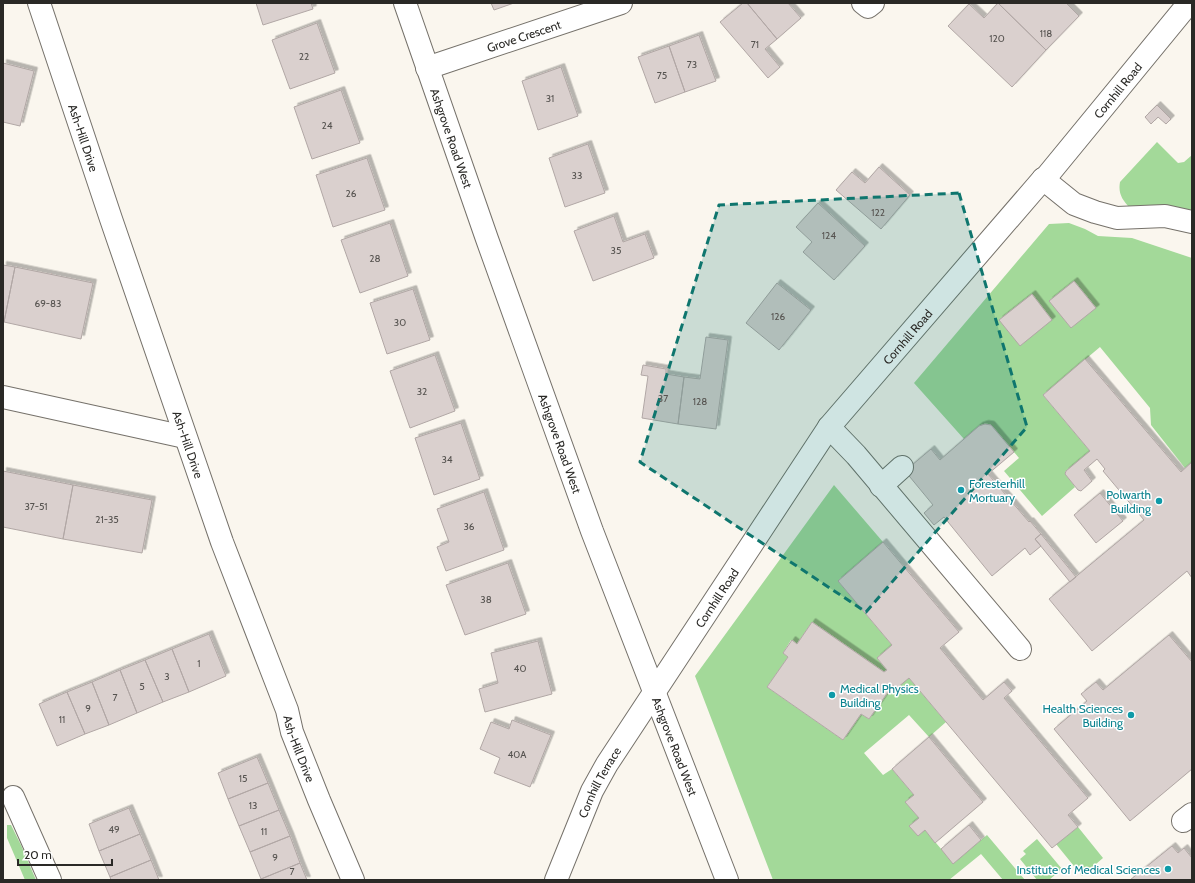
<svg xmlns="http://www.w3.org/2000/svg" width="1195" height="883" viewBox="0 0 1195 883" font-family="Cabin,sans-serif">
<defs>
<filter id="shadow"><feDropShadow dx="3.5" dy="-3.5" stdDeviation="0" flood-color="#0004"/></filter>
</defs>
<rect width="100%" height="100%" fill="#faf6ee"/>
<path fill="#a3d999" d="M1157 142 1178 163 1184 162 1192 155V210C1171 206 1151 206 1130 208 1122 200 1118 193 1120 182Z
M1069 223 1085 229 1098 236 1132 238 1192 258V462L1185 468 1151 425 1150 408 1100 347 1043 395 1090 451 1065 472 1075 487 1042 516 1004 471 1019 458 991 425C980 422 972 433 964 439L914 383 1049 224Z
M834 485 883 542 838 581 892 645 877 658 887 670 884 672 812 622 797 644 791 640 783 653 788 657 767 687 843 740 861 714 869 719 893 685 909 678 946 722 929 737 909 715 864 753 883 775 892 769 914 795 906 802 919 818 925 830 953 863 987 835 1025 880H1003L981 854 949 880H773L695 676Z
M7 825H11L21 845 36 880H25L7 838Z
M1078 827 1103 858 1082 876 1056 844Z
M1037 839 1062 869 1049 880H1037L1020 859 1026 854 1023 851Z"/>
<path fill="#dad0ce" stroke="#b1a7a5" filter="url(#shadow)" d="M256 3H311L313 9 263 25Z
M491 3H514L494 10Z
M743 3H747L777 39 765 49 780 67 768 78 720 22Z
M747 3H788L801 18 777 39Z
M998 3H1066L1079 16 1046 50Z
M998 3 1046 50 1012 87 948 26 969 4 984 18Z
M317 23 335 73 290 89 272 40Z
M699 35 716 81 685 92 669 46Z
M669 46 685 92 655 103 638 57Z
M3 63 34 71 20 126 3 122Z
M561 67 578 116 538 130 522 81Z
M341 90 360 143 312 159 294 107Z
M1157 105 1171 119 1166 124 1158 117 1151 124 1145 117Z
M588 144 605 193 565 207 549 158Z
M367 158 385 210 333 227 316 175Z
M879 167 910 195 881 229 836 190 852 172 865 183Z
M818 203 865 246 834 280 803 252 812 242 796 227Z
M614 216 623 242 645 234 654 258 593 281 574 231Z
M390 223 408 276 360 293 341 240Z
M3 265 15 267 4 322H3Z
M15 267 93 283 81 339 4 322Z
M1074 281 1096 308 1071 328 1049 301Z
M777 283 811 310 779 350 746 323Z
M413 289 430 340 387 354 370 303Z
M1032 294 1052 320 1020 346 999 320Z
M706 337 728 340 716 429 678 424 684 377 700 379Z
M435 355 455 411 410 428 390 371Z
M1085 359 1181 472 1192 462V578L1187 571 1092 651 1049 599 1144 520 1103 471 1105 469 1097 459 1084 470 1092 481 1081 491 1078 490 1065 474 1066 471 1090 451 1043 395Z
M643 365 666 369V374L684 377 678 424 642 418 648 376 641 375Z
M461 423 480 479 434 495 415 438Z
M985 424 991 425 1014 452 988 474 1029 522 1030 521 1041 534 1035 539 1041 546 1030 555 1025 548 992 576 944 517 934 525 924 513 933 505 905 471 931 449 940 460 979 426Z
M3 471 73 485 63 539 3 527Z
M73 485 152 500 142 553 63 539Z
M484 492 504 550 446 571 437 547 449 542 437 509Z
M1100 493 1123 521 1096 543 1074 515Z
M1041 534 1076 577 1070 582 1035 539Z
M883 542 959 632 940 648 983 700 1004 682 1012 691 1004 698 1088 798 1068 815 1078 827 1052 848 909 678 897 688 893 685 869 719 861 714 843 740 767 687 788 657 783 653 792 640 797 644 812 622 884 672 887 670 877 658 892 645 838 581Z
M508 563 526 614 465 635 446 585Z
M209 634 226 676 189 692 172 649Z
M1169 635 1192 662V769L1130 821 1054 729 1087 701 1081 694 1096 682 1103 690Z
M538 641 552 694 485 712 479 689 498 683 491 653Z
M172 649 189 692 163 702 145 660Z
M145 660 163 702 137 713 120 670Z
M120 670 137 713 109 725 92 682Z
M92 682 109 725 85 734 67 692Z
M67 692 85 734 57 746 39 704Z
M512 720 551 735 530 787 494 773 500 758 480 749 491 722 509 729Z
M929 737 983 802 935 843 925 830 918 836 909 826 919 818 905 802 914 795 892 769Z
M257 757 268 783 228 799 218 773Z
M268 783 279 810 239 826 228 799Z
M129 808 140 834 99 851 89 824Z
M279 810 290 836 250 852 239 826Z
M969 825 981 840 953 864 941 849Z
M140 834 151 860 110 877 99 851Z
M290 836 300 863 261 879 250 852Z
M1172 846 1178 853 1184 848 1192 858V880H1130Z
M151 860 159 880H111L110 877Z
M300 863 307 880H261V879Z"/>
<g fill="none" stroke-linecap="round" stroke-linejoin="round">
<defs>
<g id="minor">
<path id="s1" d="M39 3 111 219 222 542 287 710 292 732 319 800 353 880"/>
<path id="s2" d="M405 3 487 239 592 531 727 880"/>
<path d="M863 3 868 7 873 3"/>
<path id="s3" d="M427 68 621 3"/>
<path d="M1043 179 1074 204 1095 212 1117 218 1165 216 1192 222"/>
<path d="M3 397 185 437"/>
<path d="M829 427 856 455 1020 649"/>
<path d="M881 486 902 467"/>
<path d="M13 797 50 880"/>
<path d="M1183 821 1192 814"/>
<path id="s4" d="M556 880 592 791 607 764 829 427 1043 179 1047 176 1189 3"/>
</g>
</defs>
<use href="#minor" stroke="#75716a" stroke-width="24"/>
<use href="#minor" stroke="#fff" stroke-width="22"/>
</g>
<path fill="#0f766e" fill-opacity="0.2" stroke="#0f766e" stroke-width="3" stroke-dasharray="8 5" stroke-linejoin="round" d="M959 193 1027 427 866 612 640 462 719 205Z"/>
<g fill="#0f9aa8" stroke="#fff" stroke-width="1.5">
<circle cx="961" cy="490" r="4"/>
<circle cx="1159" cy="501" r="4"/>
<circle cx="832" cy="695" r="4"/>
<circle cx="1131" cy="715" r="4"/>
<circle cx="1168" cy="869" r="4"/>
</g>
<g text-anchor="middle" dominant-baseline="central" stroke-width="3" stroke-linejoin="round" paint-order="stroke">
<g font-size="10" fill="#565350">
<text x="1046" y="33">118</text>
<text x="997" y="38">120</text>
<text x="755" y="44">71</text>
<text x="304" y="56">22</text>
<text x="692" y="64">73</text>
<text x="662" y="75">75</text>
<text x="550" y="98">31</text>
<text x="327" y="125">24</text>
<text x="577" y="175">33</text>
<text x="351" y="193">26</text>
<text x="878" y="212">122</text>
<text x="829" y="235">124</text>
<text x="616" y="250">35</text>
<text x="375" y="258">28</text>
<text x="48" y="303">69-83</text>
<text x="778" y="316">126</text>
<text x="400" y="322">30</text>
<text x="422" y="391">32</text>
<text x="663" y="398">37</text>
<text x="700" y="401">128</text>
<text x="447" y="459">34</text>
<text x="36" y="506">37-51</text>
<text x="107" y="519">21-35</text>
<text x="469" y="526">36</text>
<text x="486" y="599">38</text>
<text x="199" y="663">1</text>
<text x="520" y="668">40</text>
<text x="167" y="676">3</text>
<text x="142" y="686">5</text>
<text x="115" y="697">7</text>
<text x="88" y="708">9</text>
<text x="62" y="719">11</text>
<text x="517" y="754">40A</text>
<text x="243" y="778">15</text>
<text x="253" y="805">13</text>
<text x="114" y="829">49</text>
<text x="264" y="831">11</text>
<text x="275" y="857">9</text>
<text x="292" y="871">7</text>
</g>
<g font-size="12" fill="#2a2926" stroke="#fff">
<text stroke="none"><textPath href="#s3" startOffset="102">Grove Crescent</textPath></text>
<text stroke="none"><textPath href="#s4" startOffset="974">Cornhill Road</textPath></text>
<text stroke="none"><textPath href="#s1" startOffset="142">Ash-Hill Drive</textPath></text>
<text stroke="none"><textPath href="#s2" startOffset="143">Ashgrove Road West</textPath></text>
<text stroke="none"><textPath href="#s4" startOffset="650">Cornhill Road</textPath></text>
<text stroke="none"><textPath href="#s2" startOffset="467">Ashgrove Road West</textPath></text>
<text stroke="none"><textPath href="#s1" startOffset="466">Ash-Hill Drive</textPath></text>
<text stroke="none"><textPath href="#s4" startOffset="326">Cornhill Road</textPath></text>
<text stroke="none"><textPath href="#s2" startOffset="791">Ashgrove Road West</textPath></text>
<text stroke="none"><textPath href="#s1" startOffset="790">Ash-Hill Drive</textPath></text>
<text stroke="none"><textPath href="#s4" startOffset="107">Cornhill Terrace</textPath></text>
</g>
<g font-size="12" fill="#0d838f" stroke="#fff" text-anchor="end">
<text x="969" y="483" text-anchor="start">Foresterhill<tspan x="969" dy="14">Mortuary</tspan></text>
<text x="1151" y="494">Polwarth<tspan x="1151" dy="14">Building</tspan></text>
<text x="840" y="688" text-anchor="start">Medical Physics<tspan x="840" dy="14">Building</tspan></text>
<text x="1123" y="708">Health Sciences<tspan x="1123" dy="14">Building</tspan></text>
<text x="1160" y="869">Institute of Medical Sciences</text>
</g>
</g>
<rect width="1195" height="883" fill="none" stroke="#2a2926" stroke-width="8"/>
<path d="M18 859v6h94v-6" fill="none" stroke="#2a2926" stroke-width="2"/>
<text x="24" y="859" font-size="12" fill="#2a2926" stroke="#ffffff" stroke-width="3" paint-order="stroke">20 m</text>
</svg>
